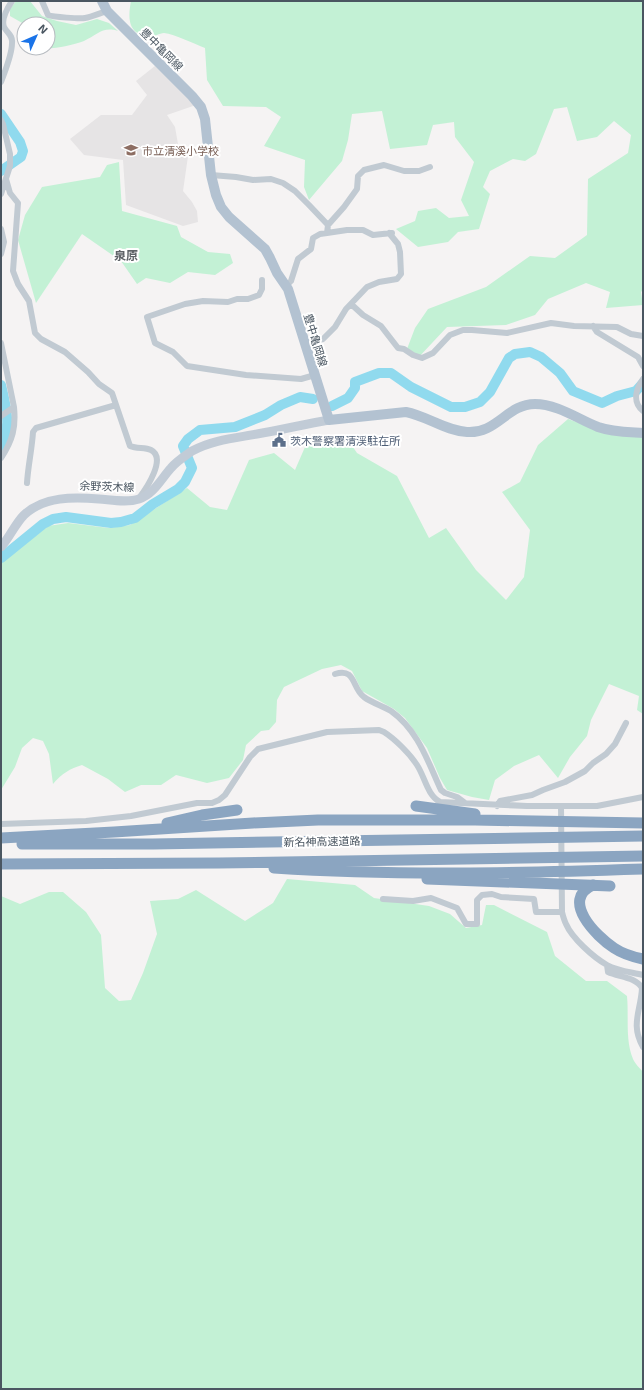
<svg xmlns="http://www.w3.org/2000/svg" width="644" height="1390" viewBox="0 0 644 1390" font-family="'Exo 2','Noto Sans JP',sans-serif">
<rect width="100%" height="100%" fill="#f5f3f3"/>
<path fill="#e6e4e5" d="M155 66 196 105 167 115 175 127 178 144 188 156 183 191 192 202 197 211 198 222 183 226 126 205 123 160 84 155 70 139 101 115H132L147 95 136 81Z"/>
<path fill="#c3f1d5" d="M16 1H30L42 16 57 21 76 25 97 19 109 23 118 31C103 26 97 35 84 41 74 45 51 50 41 48H48V24H24L10 16V9Z
M131 1H643V290L641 292 643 305 606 308 610 292 586 283 548 299 535 315 506 325 447 327 418 358 407 349 415 328 428 309 486 287 530 256 555 258 587 235 588 179 628 153 631 135 614 121 597 137 577 141 567 107 554 109 536 154 525 161 513 159 490 171 483 187 490 194 479 229 458 232 448 242 418 247 396 229 415 221 418 211 436 208 449 218 469 216 461 200 474 162 455 137 454 122 433 125 427 145 390 149 382 111 352 114 348 140 342 161 309 200 304 187 305 160 264 146 281 117 266 107 223 106 207 80 205 48C194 44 175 34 164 33 159 33 153 38 149 37 127 34 128 17 131 1Z
M119 162 122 211 177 226 181 237 208 252 230 254 233 263 215 275 188 272 170 283 146 278 137 284 121 261 82 234 36 303 18 240 25 215 42 187 100 177 107 165Z
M568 419 612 435 643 437V714L637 710 639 696 609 684 591 720 587 736 570 757 558 778 539 755 514 766 495 780 489 800 472 797 447 790 440 778 427 748 405 718 394 709 362 691 352 671 341 665 322 669 284 687 277 700 276 722 269 730 261 731 246 745 243 760 229 778 207 783 176 775 161 785H141L125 792 108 779 82 765C70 769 62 773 53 784L49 754 43 741 33 738 22 748 15 767 1 790V563L48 526 68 523 109 528 130 525 187 488 210 507 227 510 249 460 274 453 295 470 305 447 346 437 357 453 397 476 429 538 446 528 476 570 506 600 524 577 530 530 502 492 520 482 538 445Z
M287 879 355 885 374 898 429 906 450 914 466 928 482 925 486 905H494L547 932 555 956 586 981H607L627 996C629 1017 625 1039 633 1059 635 1064 640 1068 643 1072V1389H1V896L20 904 49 892H63L86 912 101 935 105 988 119 1001 131 1000 143 973 157 934 150 901 178 899 196 890 245 921 273 903Z"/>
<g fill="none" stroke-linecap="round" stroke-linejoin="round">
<path stroke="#90daee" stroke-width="10" d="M1 114 20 142 23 151 21 157 1 171
M1 385C6 406 12 428 1 448
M332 406 348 398 355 388V382L379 373H391L411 387 451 407H465L480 402 490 392 509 358 515 354 530 352 541 357 560 373 573 391 602 403 617 396 636 391 643 383
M1 558 43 524 53 519 66 517 111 523 121 522 135 518 153 504 178 489 185 482 192 468 183 446 188 439 200 430 235 427 265 415 281 405 300 397 313 399"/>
<path stroke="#c1cad2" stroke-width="6" d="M42 1 48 15C53 17 80 19 85 18 92 17 100 13 107 11
M1 82C5 71 12 55 12 43 13 35 7 33 4 27 1 19 8 7 12 1
M1 120 3 124 10 154V166L1 194
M211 175 236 177 253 180 271 179 283 183 295 191 309 205 328 225
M6 179 10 193 18 203 13 271 18 284 29 301 35 333 41 339 65 352 88 372 99 384 112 393 130 446C137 449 145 447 151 450 167 458 146 489 139 498
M1 229 4 242 1 254
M327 233 347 230H363L373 235 392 233
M262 280V289L259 295 248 299H237L228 302 203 301 185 304 147 317 155 343 173 352 187 366 246 375 301 379 315 375
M286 286 291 281 298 259 311 249 313 238 320 234 327 233 328 225 344 207 357 189 358 176 364 170 384 165 404 171H419L430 167
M351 304 363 315 381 326 398 348 404 349 413 355 422 358 433 353 450 335 463 330H472L507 333 551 323 574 326 617 327 631 334 643 336
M593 326 597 332 638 357 643 366
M1 343 14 407 1 416
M305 344 323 339 335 327 346 309 367 287 379 282 397 279 401 274 400 252 398 244 389 233
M643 379C636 389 632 402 643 411
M1 458C13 440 16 427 14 407
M27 483C28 466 32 449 33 432L36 428 116 405
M335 674C356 667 352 689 364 697 372 703 383 706 391 711 418 730 428 762 441 790L445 793 457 797 465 803
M497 806 500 801 532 795 543 790 565 782 585 771 593 763 606 754 615 744 626 723
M561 806 562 912C563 916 564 920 566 924 572 938 593 957 607 965 618 971 631 972 643 975
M1 824 86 821 131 816 197 803H212L219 800 225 795 250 757 258 749 327 732 379 730 384 732C395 739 410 754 417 765 425 777 427 795 440 802L527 806H597L643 797
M383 899 413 901 431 898 457 908 466 924H477V900L482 895 492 894 501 897 534 899 536 912H562
M607 965 608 972C619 977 636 977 642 988 641 1011 630 1024 643 1047"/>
<path stroke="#c1cbd6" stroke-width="9" d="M1 547C10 537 15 524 24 515 44 496 74 497 99 499 112 500 127 503 139 499 154 494 161 479 171 468 177 461 185 456 192 451 212 440 235 438 257 434 281 430 305 424 329 420"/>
<path stroke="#b3c2d1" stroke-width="10" d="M102 1 107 11 192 96 201 107 205 119 211 175 216 195 221 207 229 217 265 249 270 258 277 273 288 289 329 420 406 412C427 416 446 431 467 432 497 434 507 404 535 404 557 404 578 419 598 427 612 432 628 432 643 433"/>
<path stroke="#8ba5c1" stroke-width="11" d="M416 806 475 814
M167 823 202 815 237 810
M1 838 114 832 253 823 318 820H475L643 823
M22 844H153L643 836
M1 864 219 863 643 856
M274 868C396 876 521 873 643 869
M427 879 610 886
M593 885C560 900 596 936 614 948 623 954 633 957 643 959"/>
</g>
<defs>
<symbol id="school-bare" viewBox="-9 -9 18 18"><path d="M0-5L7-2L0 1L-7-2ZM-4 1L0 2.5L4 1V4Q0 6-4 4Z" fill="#8d6e63" stroke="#fff" stroke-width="2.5" paint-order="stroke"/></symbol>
<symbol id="civic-bare" viewBox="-9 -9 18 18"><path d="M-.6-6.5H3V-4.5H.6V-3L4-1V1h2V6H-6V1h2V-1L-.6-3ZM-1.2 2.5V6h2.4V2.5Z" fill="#5c6f8a" stroke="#fff" stroke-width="2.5" paint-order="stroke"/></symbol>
</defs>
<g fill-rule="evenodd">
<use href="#school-bare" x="121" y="140" width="20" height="20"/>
<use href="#civic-bare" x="269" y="430" width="20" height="20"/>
</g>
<g text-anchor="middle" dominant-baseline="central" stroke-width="4" stroke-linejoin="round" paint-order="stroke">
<g font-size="11" fill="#4a5661" stroke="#fff">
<text transform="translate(162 49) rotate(45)">豊中亀岡線</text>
<text transform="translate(316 340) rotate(73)">豊中亀岡線</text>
<text transform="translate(107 486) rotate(2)">余野茨木線</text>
<text transform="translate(322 841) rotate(-1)">新名神高速道路</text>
</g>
<g font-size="11" fill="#785e54" stroke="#fff" text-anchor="start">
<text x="142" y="150">市立清溪小学校</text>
</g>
<g font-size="11" fill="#4e5e75" stroke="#fff" text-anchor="start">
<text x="290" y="440">茨木警察署清渓駐在所</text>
</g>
<g font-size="12" font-weight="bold" fill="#5f6368" stroke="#fff">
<text x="126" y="255">泉原</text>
</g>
</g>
<rect width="644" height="1390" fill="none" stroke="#4a5661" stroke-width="4"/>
<g transform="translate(36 36) rotate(45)"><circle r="19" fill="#ffffff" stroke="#b7bbc0"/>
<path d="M0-3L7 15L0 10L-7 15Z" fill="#1a73e8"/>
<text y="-6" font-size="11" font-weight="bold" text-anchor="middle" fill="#4a5661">N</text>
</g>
</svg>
